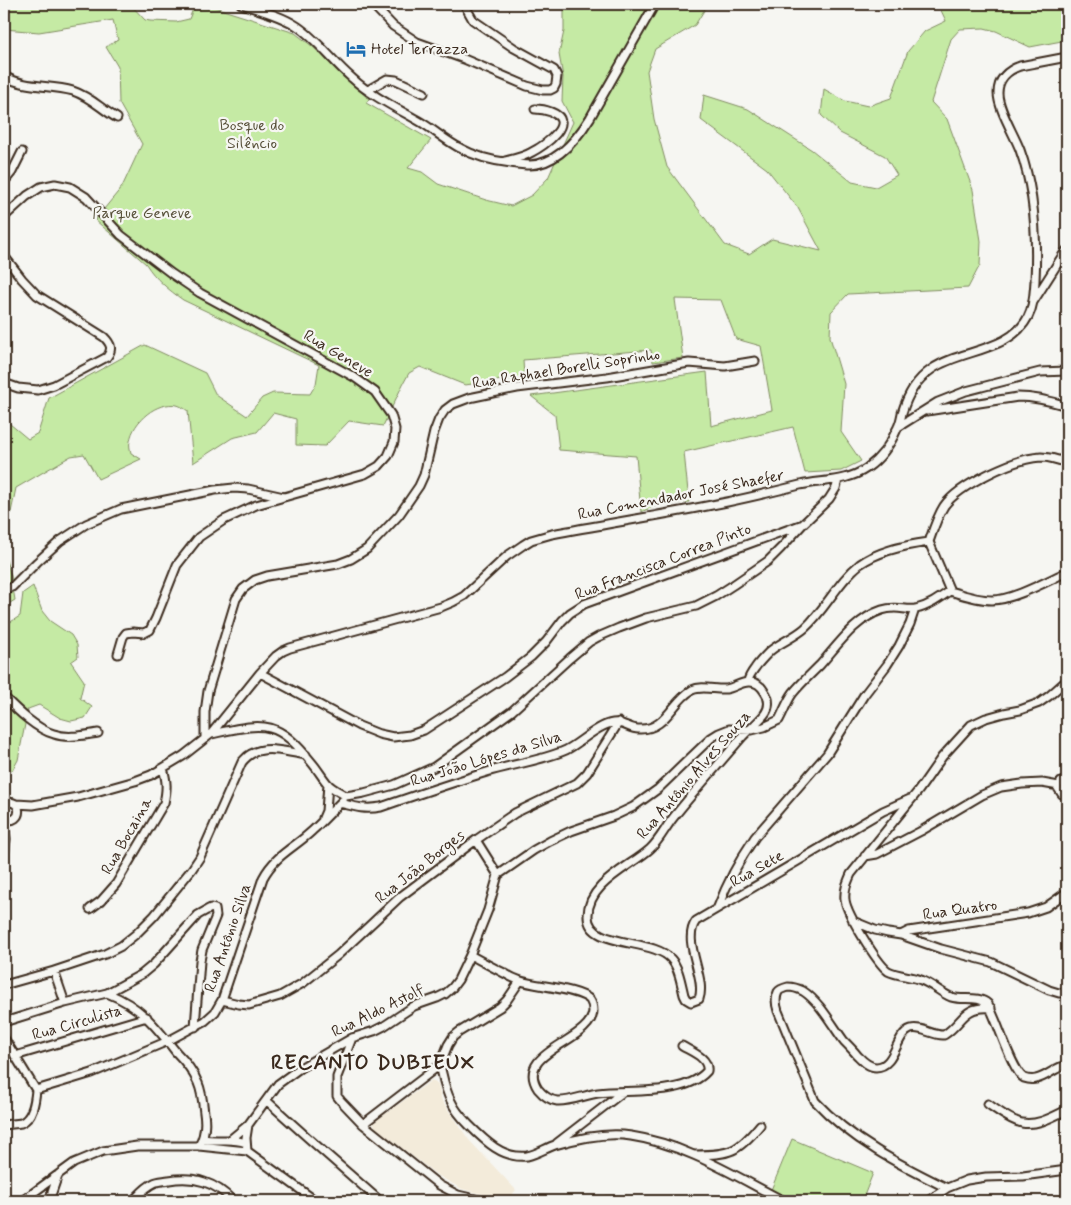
<svg xmlns="http://www.w3.org/2000/svg" width="1071" height="1205" viewBox="0 0 1071 1205" font-family="Mynerve,sans-serif">
<rect width="100%" height="100%" fill="#f6f6f2"/>
<filter id="ink" filterUnits="userSpaceOnUse"><feTurbulence type="fractalNoise" baseFrequency=".02" numOctaves="2"/><feDisplacementMap in="SourceGraphic" scale="10" xChannelSelector="R" yChannelSelector="G"/><feConvolveMatrix kernelMatrix="1 2 1 2 8 2 1 2 1" color-interpolation-filters="sRGB"/></filter>
<g filter="url(#ink)">
<path fill="#f3ebda" d="M432 1080 438 1085 442 1101 469 1140 516 1190 507 1201 462 1189 437 1175 376 1128 373 1123Z"/>
<path fill="#c5eaa4" stroke="#808a61" d="M4 4H130L145 20 150 21 176 22 189 19 195 4H208L223 10 295 33 312 46 352 84 369 99 366 103 431 140 408 168 422 172 438 184 486 200 511 206 532 195 548 178 573 122 562 101 563 77 559 54 564 31V4H708L695 25 655 49 647 71 654 119 667 167 725 245 749 254 772 239 821 251 798 208 767 169 701 120 704 95 748 109 812 150 852 182 876 187 897 175 885 156 840 133 821 115 824 89 845 101 868 106 891 98 908 51 925 31 946 21 938 4H1067V40L1030 47 996 31 984 28 960 29 951 39 931 102 947 119 973 190 981 241 980 265 968 288 848 294 831 312 830 337 844 384 841 432 861 461 841 471 805 473 793 427 684 452 689 502 660 504 641 512 636 456 559 450 555 415 531 396 707 372 711 426 772 410 761 346 736 339 721 300 675 299 683 358 653 362 651 350 523 360 524 377 465 385 420 367 409 373 403 384 383 426 349 421 325 446 296 445V419L273 413 257 432 232 438 193 463 188 411C185 409 181 406 177 405 157 401 133 421 130 441 129 445 130 449 131 453L141 459 98 479 84 454 71 456 16 488 4 547V419L28 439 38 433 49 398 145 345 205 373 216 395 247 416 262 398 273 393 310 394 316 384 319 365 183 300C169 290 155 279 146 264L95 220 122 187 142 144 119 103 118 67 106 47 118 40 113 20 39 32 4 29Z
M4 554 11 576 15 600 5 606Z
M33 586 42 611 50 621 71 635 77 645 78 657 71 662 84 681 80 698 92 707 85 718 71 721 60 718 39 705 28 709 18 760 12 771 4 766V622L9 623 20 616 23 593Z
M792 1139 873 1173 862 1201H797L771 1190Z"/>
<g fill="none" stroke-linecap="round" stroke-linejoin="round">
<defs>
<path id="minor" d="M241 4C259 10 280 15 297 26 318 40 333 62 352 78 370 95 398 109 419 121 433 129 446 141 460 148 476 157 493 161 511 163 517 164 524 165 530 165 557 164 577 139 590 118L655 4
M372 4 393 26 417 42 464 59 527 86 543 90H550L554 88 556 84 557 76 554 70 514 48 473 20 464 4
M4 76C26 89 49 84 73 91 91 97 101 109 117 118
M368 90 387 79 396 80 424 93
M505 161C514 159 524 157 532 152 544 146 578 122 551 112 546 110 540 109 535 109
M4 182 12 172 22 152
M4 217 27 196 41 187 55 184 70 187 86 197 121 235 172 274 200 293 354 377 375 392 391 415 395 429 394 442 388 456 379 466 365 474 284 497 248 489 234 488 215 490 121 509 86 524 60 541 37 562 12 587 6 589 4 588
M4 256 22 279 37 295 104 337C111 344 113 349 107 357L54 385 38 390 18 388 4 383
M1033 302 1063 255 1067 250
M927 411 1018 397C1035 397 1051 401 1067 406
M898 427 938 402 966 391 1040 372 1067 371
M929 542 950 591C963 595 978 600 992 600 1013 600 1047 581 1067 572
M929 542C933 530 937 517 944 506 959 485 1015 458 1041 457 1050 457 1059 460 1067 463
M118 654 123 637 126 633 133 632 144 633 150 630 156 618 177 565 199 537 224 520 256 505 281 498
M260 673 359 726 379 734 393 737 410 735 424 730 505 677 531 657 546 642 562 621 570 613 584 604 803 524
M1067 680 1049 696 1039 703 1020 710 1004 713 986 718 971 725 942 757 919 790 851 874C847 883 844 890 845 900 847 914 877 963 888 971 898 976 911 976 921 980 932 984 941 993 951 997 963 1001 978 995 988 1004 997 1019 1012 1071 1024 1078 1027 1079 1032 1080 1036 1079 1047 1077 1055 1067 1067 1065
M748 681C749 676 752 672 755 668 759 662 765 656 770 651 781 642 795 637 805 628 826 609 838 581 860 564 880 550 906 545 929 542
M4 697C17 710 36 729 54 734 68 739 84 735 98 733
M211 734C265 723 276 718 313 764 318 770 322 777 327 783 332 789 340 792 346 796
M205 739V712L208 691 236 599 243 589 255 580 267 576 338 564 351 559 367 549 399 515 419 486 424 475 434 432 439 419 445 410 453 404 469 398 517 388 607 377 689 363 725 366 755 361
M1067 780 1061 782 1058 788 1062 794 1067 796
M346 796 364 793 394 785 434 767 512 711 570 658 589 642 598 637 619 628 646 618 696 606 716 596 733 585 768 561 781 548 803 524 829 499 836 488 838 480
M340 803C355 807 365 810 381 807 416 795 451 783 487 772 513 764 541 761 566 750 581 743 605 717 622 724 628 726 633 729 638 729 666 731 672 701 692 690 702 685 715 690 726 689 734 688 742 681 750 682 756 682 761 686 764 691 770 698 770 708 764 715 758 722 750 729 743 736 720 763 695 790 673 818 665 828 660 840 650 849 630 867 587 884 588 916 588 948 653 938 671 959 679 968 681 983 684 995L686 999 691 1002 699 999C707 978 681 941 696 921L883 811 910 799
M4 804C23 795 24 826 4 819
M16 804 33 805 78 797 135 781 151 775 163 768 183 756 211 734 260 673 276 656 283 651 290 648 441 607 453 602 464 596 507 556 523 545 531 540 552 534C610 523 669 514 727 502 752 497 776 491 800 485 823 480 847 482 867 468 881 458 891 443 897 429 900 424 901 418 902 413 908 394 916 380 932 369 961 349 1010 352 1028 317 1034 306 1034 293 1035 281 1037 238 1035 191 1020 150 1014 134 998 109 998 93 998 79 1008 70 1020 66L1067 57
M323 818 326 811 328 784
M4 819 6 839 4 858
M476 840 498 875
M865 856 877 854 921 831 982 795 1001 787 1022 784 1042 783 1059 786
M498 875 534 850 550 841 571 831 614 816 633 807 658 789 689 759 711 738 719 733 729 729 752 730 764 727 779 720C784 711 787 701 793 693 801 683 811 674 820 665 838 645 855 619 882 610 897 605 905 611 916 609 929 606 940 598 950 591
M718 907C727 883 740 859 755 837L827 754 864 695 887 665 899 646 910 624 915 609
M90 909 101 901 116 884 164 803C167 789 167 782 163 768
M853 921 875 930 888 933 901 935 909 931 1028 913 1046 907 1067 892
M901 935 941 949 991 962 1049 990 1059 993H1067
M470 955C481 961 492 967 504 973 509 976 515 979 521 981 536 986 581 989 590 1000 592 1003 593 1007 593 1011 592 1042 513 1051 538 1089 543 1095 549 1100 557 1101 569 1102 585 1095 598 1093 629 1089 684 1097 707 1071 709 1058 692 1052 682 1046
M54 971 65 1003
M4 985 54 971 105 954 121 946 136 934 154 916 192 869 200 857 242 762C245 759 247 756 251 754 266 745 289 752 306 755
M107 993C140 1006 155 1025 176 1052 185 1061 193 1071 198 1083 202 1092 203 1103 204 1113 206 1125 205 1135 199 1146
M222 1000 239 1004 249 1005 280 996 303 983 338 955 400 897 476 840 515 813 577 783 587 773 619 722
M4 1022 65 1003 107 993 142 974 154 964 198 915 207 910 211 908 215 909 216 916 202 950 200 961 195 1027
M4 1038 36 1090C35 1101 33 1118 21 1123 15 1124 9 1124 4 1125
M352 1038 337 1077V1096L341 1101 363 1124 439 1185 458 1195 484 1201
M15 1056 147 1017
M440 1065C443 1077 445 1090 451 1101 455 1110 462 1118 469 1125 485 1141 503 1159 527 1156 537 1154 546 1148 555 1145 579 1138 606 1132 631 1136 685 1144 735 1176 784 1201
M36 1090 92 1073 168 1041 205 1021 215 1012 222 1000 263 878C275 855 294 848 312 831 322 822 333 810 343 800
M267 1101 307 1137 380 1201
M988 1104C997 1110 1011 1121 1022 1123 1038 1126 1054 1116 1067 1110
M363 1124 440 1065 448 1045 453 1037 459 1032 500 1007 507 1000 520 981
M203 1139C219 1142 231 1137 246 1143
M231 1139 248 1125
M557 1143 623 1092
M247 1151 246 1138 248 1125 278 1084 300 1068 352 1038 374 1031 384 1026 414 1006 437 998 445 994 452 988 458 980 470 955 488 910 498 875
M247 1151 316 1201
M695 1155C730 1155 738 1152 760 1125
M947 1188C900 1165 851 1140 815 1101L778 1011C776 1005 775 998 778 992 780 989 784 988 788 987 793 987 799 989 803 991 820 1002 832 1025 844 1041 849 1046 853 1050 857 1055 862 1060 868 1067 876 1067 896 1067 895 1034 911 1029 921 1026 933 1036 944 1035 964 1022 962 1006 991 1008
M22 1201 74 1163 103 1151 137 1146H199L247 1151
M49 1201 58 1175
M133 1201C139 1195 145 1187 154 1183 158 1181 164 1181 169 1180 195 1176 215 1182 233 1201
M606 1201H624
M928 1201 947 1188 967 1180 986 1177 1023 1176 1067 1170"/>
</defs>
<use href="#minor" stroke="#3b2a1e" stroke-width="11"/>
<use href="#minor" stroke="#f6f6f2" stroke-width="7"/>
</g>
</g>
<defs>
<symbol id="hotel-bare" viewBox="-9 -9 18 18"><path d="M-6-4.5h1.5V1H6V5H4.5V3h-9V5H-6ZM-4 0a1.8 1.8 0 1 1 3.6 0ZM.5 0V-2.5h3Q6-2.5 6 0Z" fill="#1f6fb2" stroke="#f6f6f2" stroke-width="2.5" paint-order="stroke"/></symbol>
</defs>
<g fill-rule="evenodd">
<use href="#hotel-bare" x="342" y="35" width="28" height="28"/>
</g>
<g text-anchor="middle" dominant-baseline="central" stroke-width="4.5" stroke-linejoin="round" paint-order="stroke">
<g font-size="16" fill="#3b2a1e" stroke="#f6f6f2" text-anchor="start">
<text x="371" y="49">Hotel Terrazza</text>
</g>
<g font-size="16" fill="#575039" stroke="#f6f6f2">
<text x="252" y="125">Bosque do<tspan x="252" dy="18">Silêncio</tspan></text>
<text x="142" y="213">Parque Geneve</text>
</g>
<g font-size="16" fill="#3b2a1e" stroke="#f6f6f2">
<text transform="translate(338 354) rotate(31)">Rua Geneve</text>
<text transform="translate(566 369) rotate(-9)">Rua Raphael Borelli Soprinho</text>
<text transform="translate(681 495) rotate(-11)">Rua Comendador José Shaefer</text>
<text transform="translate(663 562) rotate(-21)">Rua Francisca Correa Pinto</text>
<text transform="translate(486 759) rotate(-17)">Rua João Lópes da Silva</text>
<text transform="translate(694 775) rotate(-49)">Rua Antônio Alves Souza</text>
<text transform="translate(127 836) rotate(-60)">Rua Bocaina</text>
<text transform="translate(420 867) rotate(-38)">Rua João Borges</text>
<text transform="translate(757 869) rotate(-30)">Rua Sete</text>
<text transform="translate(960 910) rotate(-8)">Rua Quatro</text>
<text transform="translate(228 938) rotate(-71)">Rua Antônio Silva</text>
<text transform="translate(378 1011) rotate(-26)">Rua Aldo Astolf</text>
<text transform="translate(77 1023) rotate(-16)">Rua Circulista</text>
</g>
<g font-size="21" font-weight="bold" letter-spacing="1" fill="#3b2a1e" stroke="#f6f6f2">
<text x="373" y="1063">RECANTO DUBIEUX</text>
</g>
</g>
<rect width="1071" height="1205" fill="none" stroke="#f6f6f2" stroke-width="20"/>
<rect x="10" y="10" width="1051" height="1185" fill="none" stroke="#3b2a1e" stroke-width="2" filter="url(#ink)"/>
</svg>
